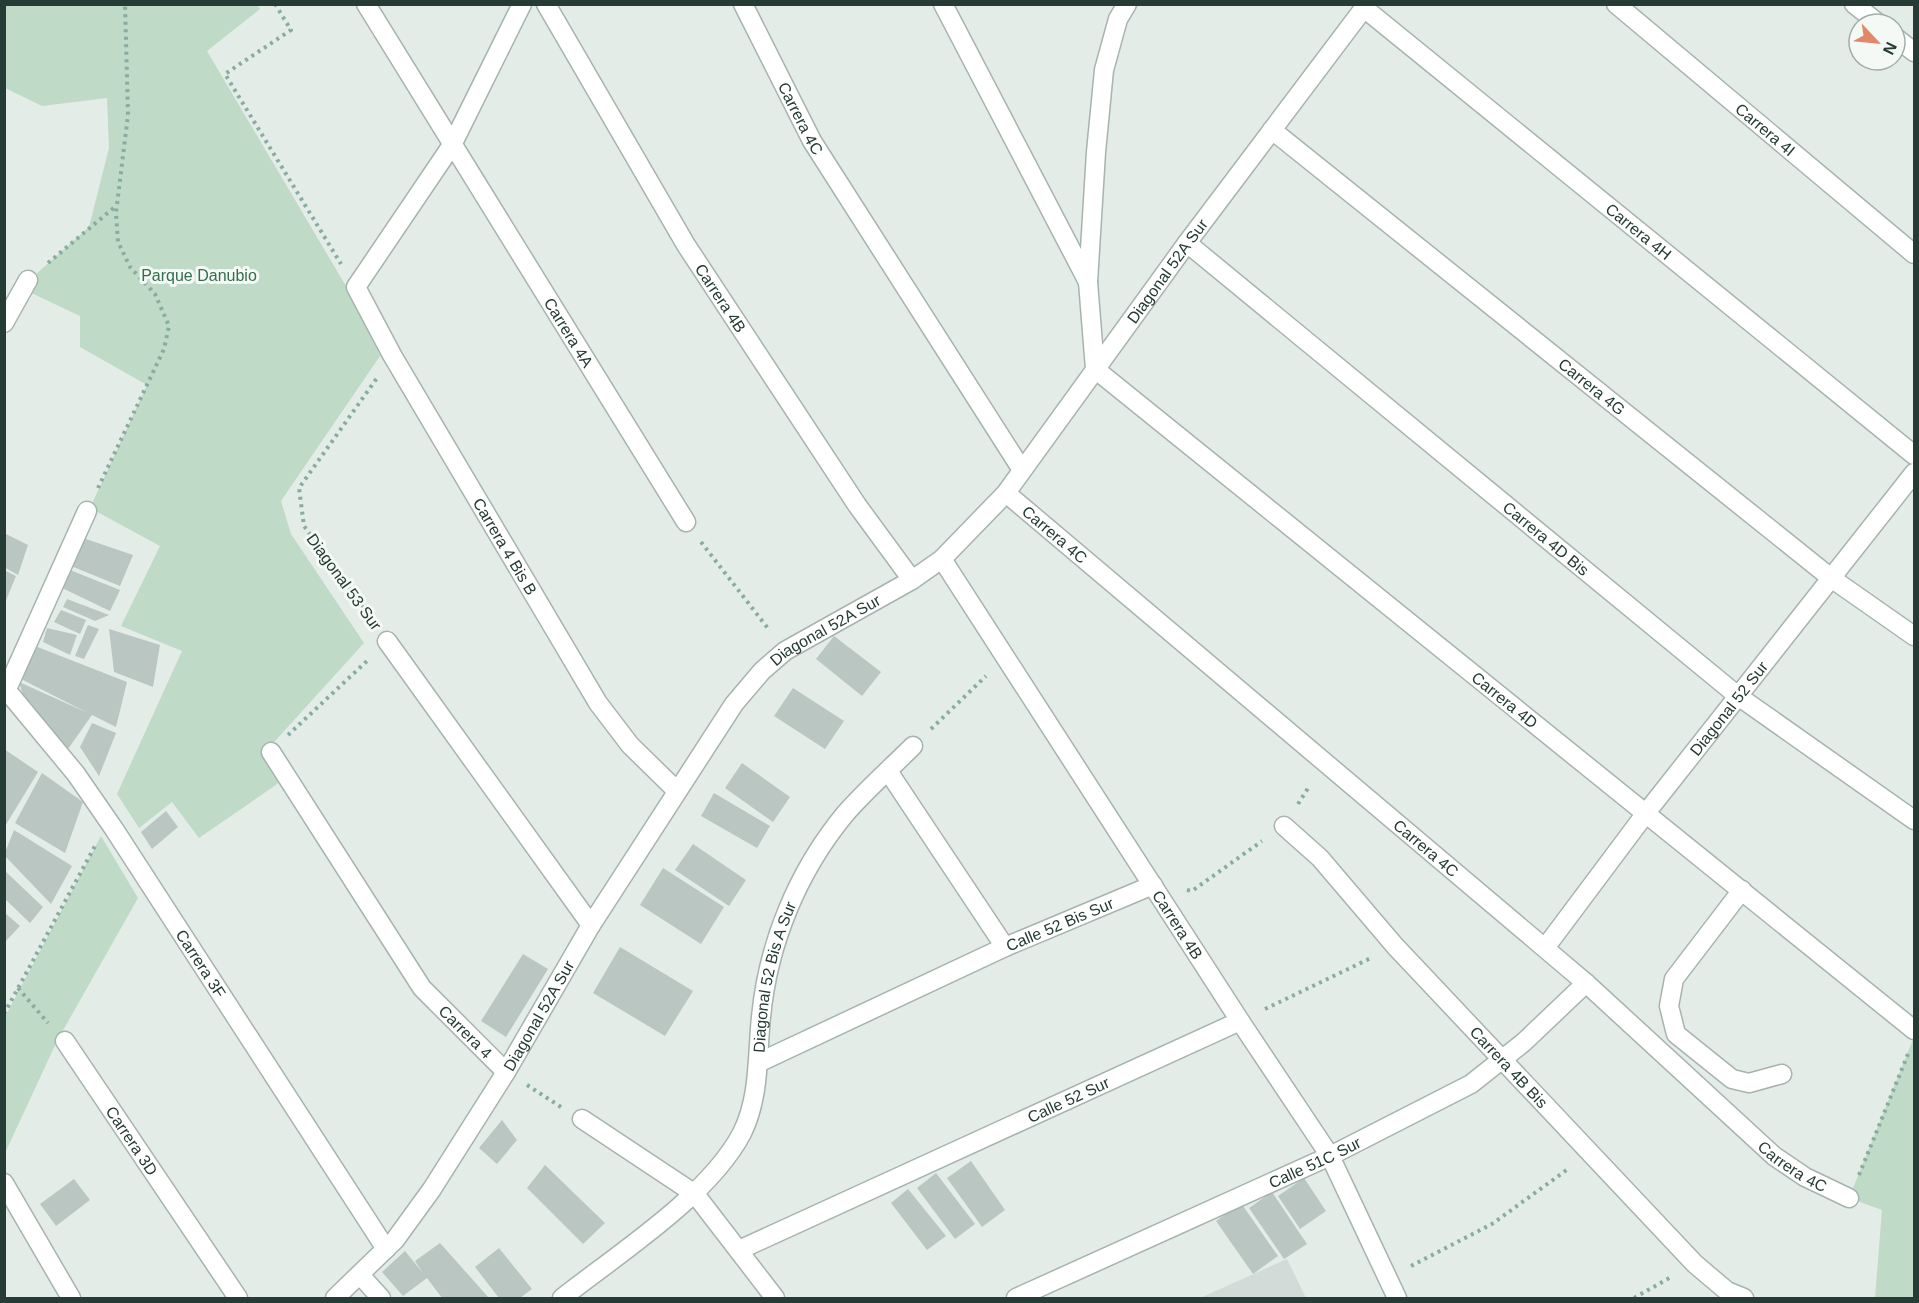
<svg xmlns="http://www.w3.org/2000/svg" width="1919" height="1303" viewBox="0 0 1919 1303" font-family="Arial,sans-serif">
<rect width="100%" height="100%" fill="#e4ece8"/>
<path fill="#d2dbd7" d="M1287 1259 1306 1298H1200Z"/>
<path fill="#bfdac6" d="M5 5H257L260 9 207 51 350 293 380 356 281 501 291 534 364 643 266 751 283 780 199 838 172 802 139 828 117 794 182 651 121 626 160 546 90 508 147 385 80 347V316L25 290 35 275 89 227 109 148 107 98 42 106 5 88Z
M101 836 138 898 57 1041 5 1153V1017Z
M1914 1037V1298H1875L1882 1210 1849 1198Z"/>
<path fill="#b9c6c1" d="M4 533 28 545 18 575 4 567Z
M83 538 133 555 120 586 71 566Z
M4 570 16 576 5 603H4Z
M70 570 120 590 110 611 60 587Z
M67 599 109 615 95 621 63 607Z
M61 610 86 620 80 634 54 622Z
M88 625 99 629 84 659 75 656Z
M47 628 77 635 70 655 43 642Z
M109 629 160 645 153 687 114 672Z
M834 636 881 672 862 696 816 659Z
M35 646 127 682 116 727 92 715 68 749 23 695 19 682 88 713 19 678Z
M793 688 844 721 825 749 774 716Z
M92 723 116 733 99 776 80 747Z
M4 749 38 772 4 828Z
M742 763 790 797 773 822 725 788Z
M42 773 83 802 65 853 15 823Z
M714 793 770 826 757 848 701 816Z
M166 811 178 827 152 849 141 832Z
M14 830 72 866 51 904 4 855Z
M693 844 746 880 729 906 675 870Z
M663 868 724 907 701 944 640 905Z
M4 870 43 907 30 923 4 898Z
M4 912 20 926 4 943Z
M620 947 693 991 665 1036 593 993Z
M523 954 548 969 506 1037 481 1021Z
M502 1120 517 1140 497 1164 479 1148Z
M971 1161 1005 1210 982 1227 947 1178Z
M545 1165 605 1223 583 1244 527 1188Z
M936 1173 975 1224 955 1239 917 1188Z
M1304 1178 1326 1211 1300 1229 1278 1196Z
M74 1179 90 1200 56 1226 40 1204Z
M908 1189 946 1236 927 1250 891 1203Z
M1272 1192 1307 1244 1284 1259 1249 1208Z
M1241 1203 1278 1256 1253 1274 1216 1221Z
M440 1243 489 1298H442L427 1278 403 1296 382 1272 405 1251 423 1273 415 1261Z
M499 1248 532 1289 520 1298H499L475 1267Z"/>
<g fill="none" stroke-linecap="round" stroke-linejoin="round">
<defs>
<g id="minor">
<path id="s1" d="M366 4 686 522"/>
<path id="s2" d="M522 4 452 145 356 287 392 355 598 703 630 745 677 791"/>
<path id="s3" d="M546 4 686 245 857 505 912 580"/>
<path id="s4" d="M743 4 812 141 1022 470"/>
<path d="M943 4 1088 282"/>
<path id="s5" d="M1127 4 1118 19 1104 70 1096 152 1088 282 1095 369 1914 1030"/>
<path id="s6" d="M1616 4 1914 254"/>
<path d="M1854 4 1879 24"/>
<path id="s7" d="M1364 8 1914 455"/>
<path d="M1895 37 1914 52"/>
<path id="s8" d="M1272 130 1831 578 1914 636"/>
<path id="s9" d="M1187 243 1738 696 1914 820"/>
<path d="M4 323 28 280"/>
<path id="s10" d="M1006 493 1586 983 1774 1156 1805 1177 1849 1198"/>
<path id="s11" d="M942 559 1240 1021 1330 1156 1397 1298"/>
<path d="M387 641 591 925"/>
<path id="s12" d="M4 687 76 774 114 829 386 1249"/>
<path d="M7 689 87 511"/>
<path id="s13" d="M271 752 422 988 506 1072"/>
<path d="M888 771 1005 947"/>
<path id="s14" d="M1284 826 1320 858 1395 946 1695 1264 1727 1291 1744 1298"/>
<path d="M1742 890 1674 979 1669 1006 1676 1034 1732 1079 1749 1083 1782 1074"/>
<path id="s15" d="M1545 948 1646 813 1914 473"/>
<path id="s16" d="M65 1041 238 1298"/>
<path id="s17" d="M760 1062 1005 947 1153 885"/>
<path d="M582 1119 695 1194 775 1298"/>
<path d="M4 1183 71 1298"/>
<path id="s18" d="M739 1250 1240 1021"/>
<path d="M360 1275 381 1298"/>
<path id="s19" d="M335 1298 395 1240 432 1189 506 1072 591 925 734 704 762 671 785 651 912 580 942 559 1006 493 1187 243 1367 4"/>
<path id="s20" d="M562 1298C618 1254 709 1196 742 1133 760 1097 757 1055 761 1017 768 943 798 871 845 814 866 790 891 768 913 746"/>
<path id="s21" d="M1016 1298 1330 1156 1471 1084 1524 1042 1586 983"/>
</g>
</defs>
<use href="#minor" stroke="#a7b3af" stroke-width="21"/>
<path stroke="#88aca0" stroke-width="4" stroke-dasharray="3 4.5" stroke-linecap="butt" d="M275 4 291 30 225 74 341 264
M48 263 116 206
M98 488 164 349 169 326 155 294 130 267 118 242 116 213 128 115 125 4
M701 542 770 631
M372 620 304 526 299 488 377 378
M931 729 986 676
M288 735 368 660
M1298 804 1310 785
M1187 890 1192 891 1262 841
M18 988 48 1023
M1265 1009 1371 958
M4 1014 95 846
M527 1085 561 1107
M1859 1175 1908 1054
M1411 1266 1492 1224 1568 1169
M1634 1298 1671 1277"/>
<use href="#minor" stroke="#fff" stroke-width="18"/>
</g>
<g text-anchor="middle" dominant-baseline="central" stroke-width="6" stroke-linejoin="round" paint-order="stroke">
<g font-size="16" fill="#253b35" stroke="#f4f9f6">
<text stroke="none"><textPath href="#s4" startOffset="128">Carrera 4C</textPath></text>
<text stroke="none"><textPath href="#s6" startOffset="195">Carrera 4I</textPath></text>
<text stroke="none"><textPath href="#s7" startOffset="354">Carrera 4H</textPath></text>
<text stroke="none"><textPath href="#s19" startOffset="1340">Diagonal 52A Sur</textPath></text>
<text stroke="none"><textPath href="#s3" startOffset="342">Carrera 4B</textPath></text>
<text stroke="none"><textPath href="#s1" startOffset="386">Carrera 4A</textPath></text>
<text stroke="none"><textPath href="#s8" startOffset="410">Carrera 4G</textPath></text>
<text stroke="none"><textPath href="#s10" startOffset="64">Carrera 4C</textPath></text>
<text stroke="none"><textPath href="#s9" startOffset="465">Carrera 4D Bis</textPath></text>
<text stroke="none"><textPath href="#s2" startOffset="628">Carrera 4 Bis B</textPath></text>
<text transform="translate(344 582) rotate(54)">Diagonal 53 Sur</text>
<text stroke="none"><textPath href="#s19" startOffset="837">Diagonal 52A Sur</textPath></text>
<text stroke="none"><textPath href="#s5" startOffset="897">Carrera 4D</textPath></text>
<text stroke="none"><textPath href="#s15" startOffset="302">Diagonal 52 Sur</textPath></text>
<text stroke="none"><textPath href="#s10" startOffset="550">Carrera 4C</textPath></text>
<text stroke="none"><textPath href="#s11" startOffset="435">Carrera 4B</textPath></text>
<text stroke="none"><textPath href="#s17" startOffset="330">Calle 52 Bis Sur</textPath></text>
<text stroke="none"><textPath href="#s12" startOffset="340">Carrera 3F</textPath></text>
<text stroke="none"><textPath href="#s20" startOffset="406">Diagonal 52 Bis A Sur</textPath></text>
<text stroke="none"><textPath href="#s19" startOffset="350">Diagonal 52A Sur</textPath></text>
<text stroke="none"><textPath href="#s13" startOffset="342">Carrera 4</textPath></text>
<text stroke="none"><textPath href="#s14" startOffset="330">Carrera 4B Bis</textPath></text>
<text stroke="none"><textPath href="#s18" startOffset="362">Calle 52 Sur</textPath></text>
<text stroke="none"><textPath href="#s16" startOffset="120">Carrera 3D</textPath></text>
<text stroke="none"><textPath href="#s21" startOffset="328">Calle 51C Sur</textPath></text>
<text stroke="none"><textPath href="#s10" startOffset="1036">Carrera 4C</textPath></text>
</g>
<g font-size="16" fill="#346e4a" stroke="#f4f9f6">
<text x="199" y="275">Parque Danubio</text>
</g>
</g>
<rect width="1919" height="1303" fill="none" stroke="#253b35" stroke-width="12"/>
<g transform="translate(1877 42) rotate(116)"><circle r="28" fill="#f4f9f6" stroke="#a1ada9" stroke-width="1.5"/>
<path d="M0-4.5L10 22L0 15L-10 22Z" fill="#e3876a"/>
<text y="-9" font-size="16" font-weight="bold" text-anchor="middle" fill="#253b35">N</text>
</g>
</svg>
